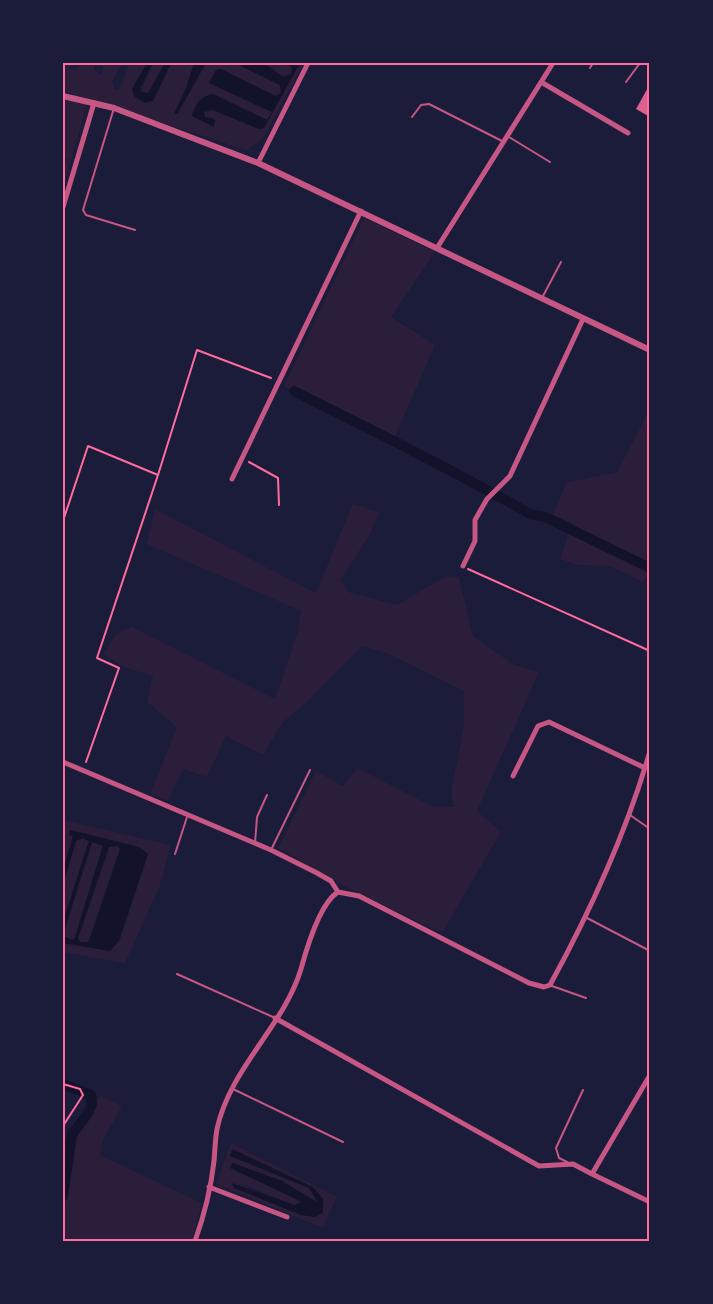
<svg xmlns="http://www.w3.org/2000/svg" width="713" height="1304" viewBox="0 0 713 1304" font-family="Inter,sans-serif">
<rect width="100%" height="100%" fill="#1b1b3a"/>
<path fill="#2a1e3b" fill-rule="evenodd" d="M63 63H71L69 70 78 69 79 63H95L94 69 102 75 103 63H123L112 81 115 90 120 89 129 63H147L132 89 153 101 171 63H194L186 88 174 114H177L206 63H235L280 85 281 93 276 96 221 69 216 70 210 83 273 112 267 120 213 94 193 116 214 127 205 117 204 111 213 110 259 129 264 128 300 63H304L263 139 247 150 63 91Z
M153 63H165L148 93 141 92Z
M264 63H285L292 67 291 74 283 77Z
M63 99 87 104 63 189V168L67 159 63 157Z
M364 218 435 252 391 317 435 345 391 446 284 386Z
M650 409V572L643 582 609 566 577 565 560 559 572 523 553 515 566 483 617 472Z
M353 503 379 513 369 536 341 579 348 592 397 605 446 576 459 577 473 636 513 664 539 672 477 811 501 832 442 933 348 888 278 848 316 771 343 786 357 768 432 806 454 807 451 794 464 725V691L389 654 362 646 308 701 282 723 263 755 226 736 207 777 183 769 168 801 150 794 177 727 147 702 153 676 124 667 103 654 116 634 132 627 275 699 297 634 301 611 147 544 155 509 316 593Z
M63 820 171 845 159 888 125 963 63 952V943L110 951 120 940 148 854 139 847 70 830 73 836 63 870Z
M83 838 89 841 63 922V884L76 841Z
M95 841 103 845 75 937 73 940 64 939 63 935 92 842Z
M118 846 120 849 90 938 88 942H79L78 938 109 847Z
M99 1095 122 1106 103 1140 100 1155 202 1203 192 1241H63V1210L75 1136 88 1120Z
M231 1143 337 1197 323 1228 216 1184ZM230 1156 313 1187 323 1213 301 1215 239 1183 294 1205 303 1202 230 1164 233 1163 282 1181 317 1203 316 1196 309 1188Z"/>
<path fill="#12122b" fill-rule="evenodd" d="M147 63H153L140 88 141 92 148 93 165 63H171L153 101 145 103 134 96 132 89Z
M194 63H206L177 114H174L186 88Z
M235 63H264L283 77 291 74 292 67 285 63H300L264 128 259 129 213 110 204 112 205 117 215 119 214 127 192 116C195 104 201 96 213 94L267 120 272 112 209 83 216 70 221 69 275 96 281 93 280 85Z
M70 830 139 847 148 854 119 940 110 951 63 943V936L73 940 75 937 103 846 92 842 63 935V922L89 841 82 838 76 841 63 884V870L73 836 69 835ZM118 846 120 849 90 938 88 942H80L78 938 109 847Z
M232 1149 313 1187 323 1199V1213L315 1217 301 1215 234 1188 232 1183 294 1205 302 1202 230 1168 233 1163 282 1181 317 1202 309 1188 230 1156Z"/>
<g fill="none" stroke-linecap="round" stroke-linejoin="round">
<path stroke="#12122b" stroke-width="10" d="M294 391C374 431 453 470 530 514L545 517 650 568
M63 1084 91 1095 92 1104 88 1113 72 1135 63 1196"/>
</g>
<path fill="#dd5f8e" d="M650 84V117L636 109Z"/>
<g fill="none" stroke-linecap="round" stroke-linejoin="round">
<path stroke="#ff6b9d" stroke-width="2" d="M249 462 278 478 279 505
M63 521 88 446 158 475 197 350 271 378
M468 569 650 651
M86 762 119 668 97 658 158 475
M63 1084 80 1089 83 1095 63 1126"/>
<path stroke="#c65784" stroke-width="2" d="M590 68 593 63
M626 82 640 63
M114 108 83 210 86 215 135 230
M412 117 421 105 429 104 502 141
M509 137 550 162
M650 188 648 198 650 201
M543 296 561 262
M630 815 650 829
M255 843 257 817 267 795
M271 850 310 770
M175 854 187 817
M587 918 650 951
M177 974 273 1017
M552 986 586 998
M233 1089 343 1142
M567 1162 559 1158 556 1148 583 1090"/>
<path stroke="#c65784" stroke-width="5" d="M541 82 628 133
M258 163 308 63
M63 207 94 103
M437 248 553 63
M232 479 361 211
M463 566 475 541V520L487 499 510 476 583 319
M63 762 271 850 317 873 331 881 338 892
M513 776 538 726 549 722 645 768
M275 1018 539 1166 573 1164 592 1174
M650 1075 592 1174 650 1202
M209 1187 287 1217
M195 1241C204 1216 211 1188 214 1161 215 1151 215 1140 217 1129 230 1068 284 1026 301 969 307 947 320 903 338 892L359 896 529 983 544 987 550 985C591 910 626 834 650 751"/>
<path stroke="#c65784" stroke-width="6" d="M63 96 114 108 258 163 650 350"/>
</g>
<rect width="713" height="1304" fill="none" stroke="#1b1b3a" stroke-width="129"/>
<rect x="64" y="64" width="584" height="1176" fill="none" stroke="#ff6b9d" stroke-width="2"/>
</svg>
